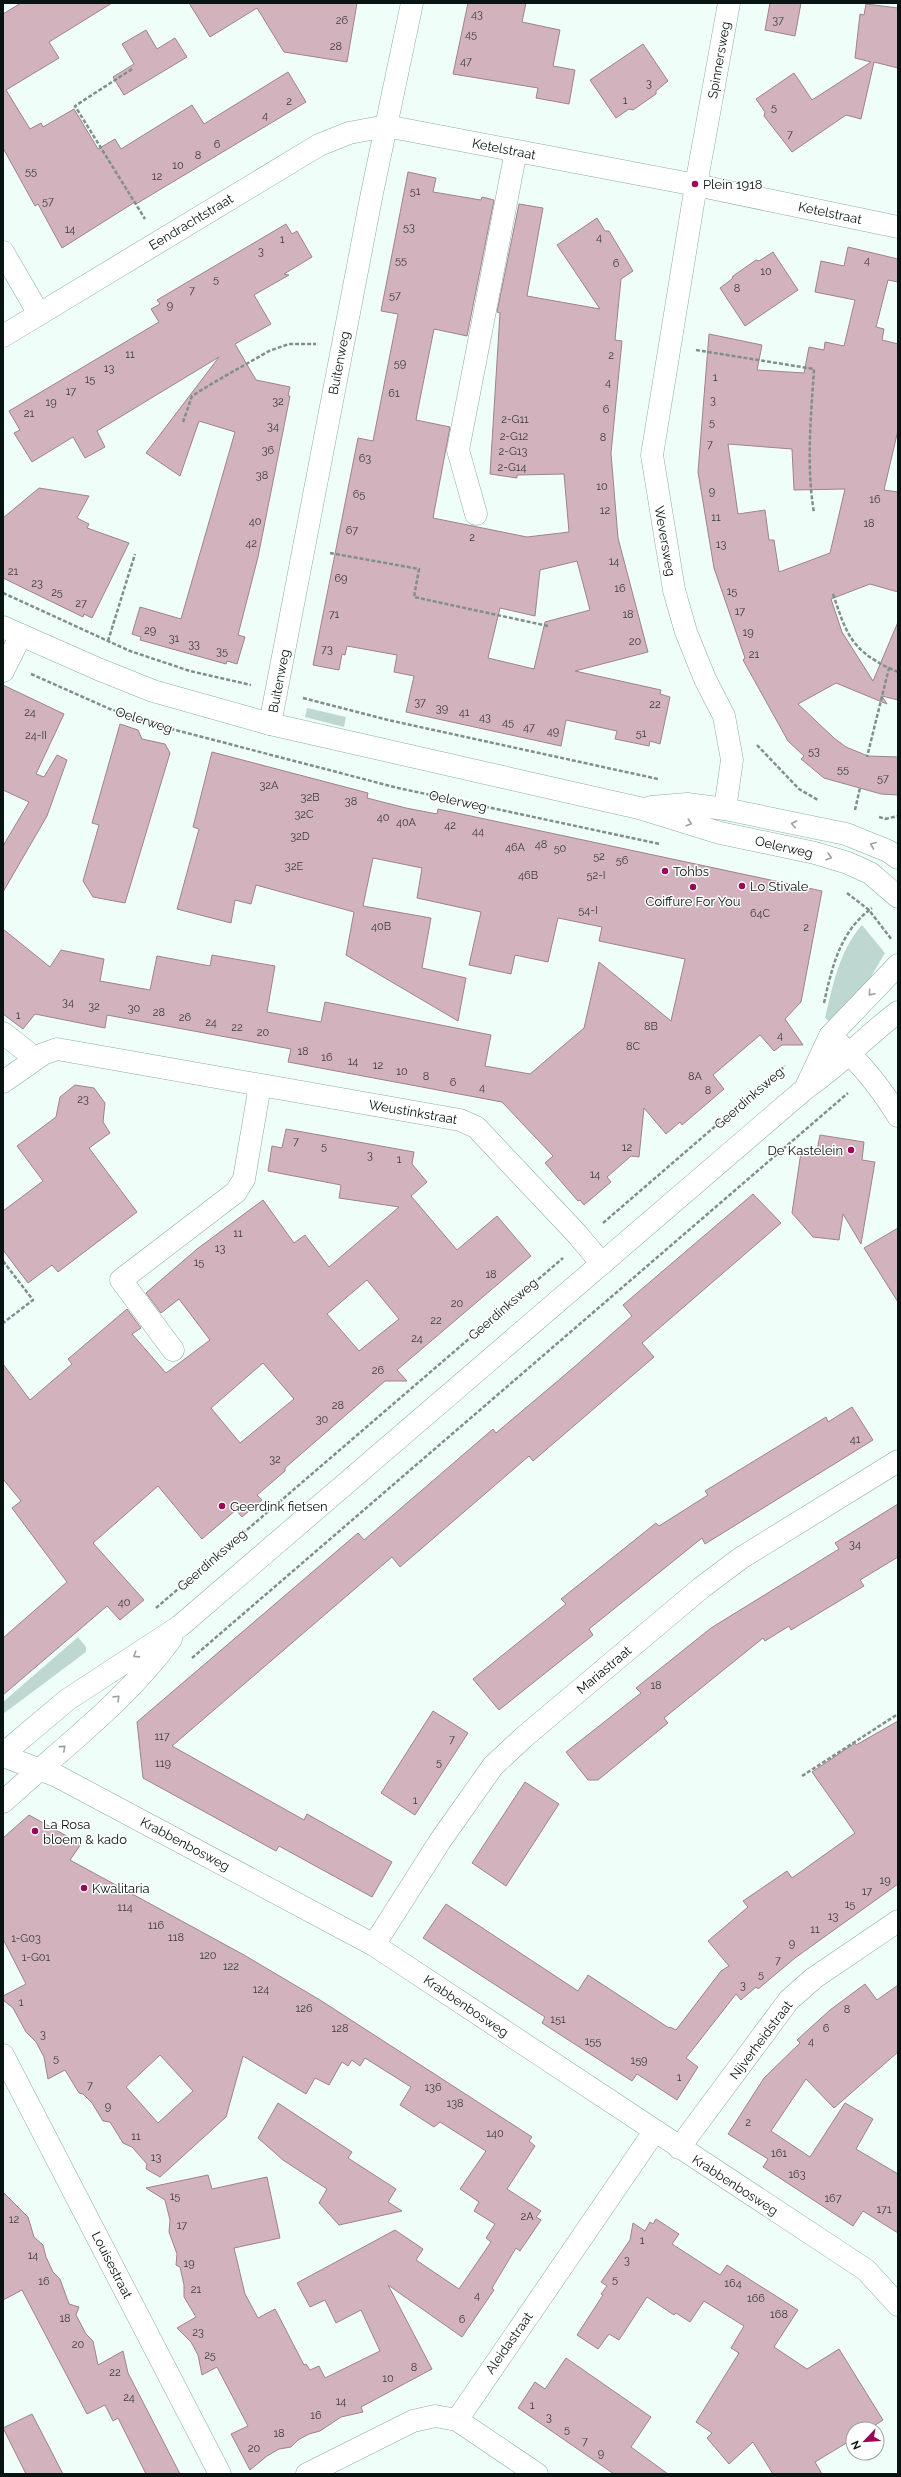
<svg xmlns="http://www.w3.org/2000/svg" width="901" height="2477" viewBox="0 0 901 2477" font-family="Raleway,sans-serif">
<rect width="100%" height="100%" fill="#f0fefa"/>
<path fill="#bed8d1" d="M307 708 346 717 344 727 305 717Z
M862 925 885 953 869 980 830 1022 825 1018C833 985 839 951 862 925Z
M78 1637 86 1647V1652L3 1714V1702Z"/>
<path fill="#d2b3bd" stroke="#9f828b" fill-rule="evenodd" d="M21 3H112L49 42 59 58 6 90 30 129 41 123 43 127 74 109 98 149 115 139 121 149 192 105 204 124 288 72 306 102 136 204 135 202 62 248 38 204 35 206 3 148V14Z
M189 3H357L347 62 284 52 257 8 210 37Z
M468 3H526L522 22 560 30 553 66 575 70 569 104 536 98 538 88 453 74Z
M770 3H801L795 36 765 30Z
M866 4 898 8V68L874 62 861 119 846 115 792 152 764 116 765 112 756 99 794 73 812 100 871 62 855 58 860 14 864 15Z
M146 30 157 49 175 38 187 57 124 95 113 77 134 64 122 44Z
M643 44 668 81 656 91V94L633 110 629 109 616 118 590 80Z
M408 172 436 178 433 192 481 200 482 197 494 200 467 336 434 329 419 404 416 420 450 427 433 518 527 537 569 532 564 474 517 475V478L490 474 500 313 497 312 519 204 543 208 527 296 600 309 557 245 597 218 605 231H609L633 271 621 279 615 340 622 341 611 453 618 538 648 652 575 671 661 690 660 694 670 697 660 744 650 741 649 746 615 739 617 731 566 720 561 746 406 712 414 676 394 672 397 655 347 646 345 655 342 654 339 670 313 665 358 438 373 441 398 314 381 311ZM577 561 590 610 545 622 534 669 488 658 500 608 535 616 540 570Z
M286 224 292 234 297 231 312 257 284 274 289 275 254 295 271 324 235 344 256 380 290 387 288 396H290L258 557 238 635 245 637 237 664 227 661 226 664 140 640 141 637 132 634 140 607 181 619 235 432 199 421 180 476 146 453 219 357 97 431 105 447 85 458 73 437 32 462 14 433 20 430 9 411 159 322 151 309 160 304 157 300Z
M848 247 898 259V282L888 280 876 327 884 329 882 340 898 344V430L884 490 898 492V592L870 584 831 599 842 632 873 681 898 622V700L882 696 887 704 836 683 798 704 834 738 846 747 868 756 898 757V795L881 794 824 778 801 759 804 756 788 741 743 660 745 658 714 568 698 472 709 334 762 345 757 370 804 373 809 347 824 350 825 342 844 346 855 300 815 292 821 261 844 266ZM728 444 792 449 794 490 845 489 830 553 779 572 774 540H769L765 510 738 514Z
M773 252 798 290 745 326 720 288 732 279 733 276 756 260 759 261Z
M39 488 89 496 77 518 89 524 87 528 129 543 92 618 84 614 83 617 3 578V518Z
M3 685 64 714 36 774 44 777 57 755 67 760 47 816 3 892V846L29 802 3 790Z
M120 724 138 730 142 739 165 744 170 753 125 903 93 897 83 881 99 825 92 823Z
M212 752 368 793 367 798 406 808 437 814 438 809 822 891 801 1002 785 1019 803 1045H782L774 1051 760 1035 713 1075 724 1089 682 1125 680 1122 666 1134 644 1108 639 1157 631 1156 607 1177 611 1182 584 1205 580 1200 578 1201 545 1163 553 1156 502 1102 288 1062 291 1049 107 1015 105 1028 35 1014 23 1029 3 1014V929L50 967 61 950 104 959 100 981 150 990 157 956 210 966 212 955 275 966 267 1012 321 1022 325 1002 491 1035 485 1066 530 1074 584 1028 599 962 671 1021 685 959 599 941 602 927 558 918 548 962 515 955 511 974 469 965 481 912 417 898 422 868 373 858 363 906 431 918 422 968 466 978 458 1021 346 955 354 912 256 885 251 904 235 900 231 923 177 909 199 829 193 827Z
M75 1085 94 1088 105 1103 103 1122 110 1133 89 1148 137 1212 58 1272 52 1265 28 1283 3 1250V1211L43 1181 17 1146 56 1117 60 1097Z
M286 1129 414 1152 412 1164 427 1182 411 1196 457 1250 497 1216 531 1256 397 1370 407 1381H385L285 1468V1471L257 1495 262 1500 242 1517 236 1510 202 1539 158 1486 93 1543 144 1600 120 1620 107 1606 3 1695V1638L67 1582 12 1508 21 1501 3 1479V1364L30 1400 72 1364 68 1359 127 1309 141 1328 132 1334 166 1373 210 1340 179 1299 161 1313 146 1293 197 1249 263 1200 294 1243 305 1235 329 1267 399 1207 339 1198 341 1185 268 1171 272 1146 282 1148ZM367 1280 399 1319 359 1351 327 1314ZM263 1363 294 1399 240 1443 211 1408Z
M820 1135 864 1142 862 1160 875 1162 861 1244 843 1214 839 1240 813 1237 792 1213 801 1152 816 1155Z
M753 1194 781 1223 642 1343 654 1357 533 1461 529 1456 400 1567 392 1557 172 1746 304 1820 307 1814 392 1862 372 1897 279 1846 276 1851 143 1778 137 1722 358 1533 364 1540 493 1429 496 1433 573 1368 632 1316 623 1305Z
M898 1228V1302L864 1248Z
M852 1407 873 1440 705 1544 702 1538 589 1629 593 1635 499 1710 473 1679 566 1604 561 1599 656 1523 659 1526 708 1495 705 1491 826 1417 828 1422Z
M898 1504V1557L860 1580 864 1586 791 1630 789 1626 765 1641 763 1638 664 1718 668 1723 598 1780H588L566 1752 641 1693 636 1688 711 1628 839 1549 835 1543Z
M433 1711 468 1733 415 1815 381 1793Z
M898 1721V1884L795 1958 758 1989 756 1987 741 2000 736 1994 686 2058 698 2067 677 2100 637 2074 632 2081 542 2023 545 2017 423 1938 446 1904 578 1991 588 1975 669 2028 670 2027 676 2030 721 1971 729 1966 708 1941 748 1907 743 1901 787 1871 792 1878 855 1833 812 1772 855 1743 856 1745Z
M525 1782 559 1804 506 1886 472 1863Z
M29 1815 81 1844 70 1860 244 1955 320 2000 532 2137 529 2141 535 2146 507 2189 541 2211 536 2217 541 2220 520 2251 516 2248 492 2288 494 2290 462 2337 388 2285 432 2369 361 2407 363 2412 341 2417 320 2431 309 2434 298 2440 291 2447 279 2449 267 2456 250 2470 231 2434 248 2426 217 2367 202 2375 198 2355 191 2342 177 2328 196 2317 184 2297V2285L180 2267 176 2265 177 2254 169 2232 170 2220 165 2200 146 2188 208 2175 212 2189 267 2177 280 2238 234 2248 245 2294 258 2318 275 2309 304 2365 306 2364 310 2370 319 2366 325 2378 380 2351 361 2310 336 2323 325 2300 310 2307 297 2283 395 2230 423 2249 416 2260 459 2289 491 2242 486 2238 495 2224 474 2211 479 2202 460 2189 486 2151 440 2122 434 2127 400 2105 411 2087 365 2058 360 2066 352 2060 348 2066 342 2062 329 2085 315 2078 306 2094 243 2056 226 2117 160 2177 146 2169 147 2164 132 2147 123 2143 110 2122 103 2121 92 2103 83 2094 79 2093 65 2070 48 2079 44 2057 36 2042 26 2032 13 2008 3 2000V1996L26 1984 3 1939V1838ZM160 2055 193 2091 158 2123 126 2087Z
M865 1984 877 2000 898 1985V2052L834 2108 806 2079 771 2131 810 2157 845 2103 873 2119 856 2149 898 2174V2233L863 2211 853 2226 763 2167 768 2159 728 2134 764 2078 800 2043 797 2040 830 2010Z
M278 2103 352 2152 348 2158 396 2189 388 2202 402 2211 339 2225 319 2203 327 2189 283 2160 258 2138Z
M3 2192 28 2217 34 2237 43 2245 46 2257 53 2272 60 2279 69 2304 79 2307 76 2315 86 2334 93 2341 98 2365 123 2351 128 2373 180 2474H146L118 2418 113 2421 105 2405 87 2414 22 2290 3 2300Z
M656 2219 679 2234 672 2244 720 2275 727 2265 798 2310 774 2347 807 2369 839 2349 883 2420 869 2429H853V2439L815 2462 822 2474H773L753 2442 729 2464 707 2438 712 2433 696 2422 739 2353 731 2348 744 2326 704 2301 690 2322 676 2313 674 2315 647 2297 619 2340 609 2334 598 2349 577 2335 603 2295 601 2294 607 2286 601 2282 630 2240 633 2223 645 2231 650 2222 653 2224Z
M566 2358 651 2417 631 2447 668 2474H614L518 2408 535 2382 545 2389Z
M32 2414 63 2474H26L3 2428Z"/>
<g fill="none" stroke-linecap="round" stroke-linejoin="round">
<defs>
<path id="minor" d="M3 252 39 314
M3 336 319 145 349 133 386 126 696 185 898 227
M476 514 458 450 516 151
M3 671 21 635
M270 724 372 193 412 3
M725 809 732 760 724 716 705 679 686 632 674 590 652 455 696 185 729 3
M3 1033 36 1059
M830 1036C858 1059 879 1085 898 1116
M3 1082 43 1054 57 1049 460 1120 476 1127 577 1234 602 1264
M173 1350 121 1280 236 1192 244 1179 260 1085
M3 1756 57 1776 374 1945 866 2270 898 2305
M374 1945 440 1841 493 1766 524 1737 701 1588 741 1558 898 1461
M3 2055 220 2474
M679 2148 789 2000 814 1978 898 1921
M457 2420 537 2474
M307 2474 413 2421 435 2416 457 2420 654 2132"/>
<path id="major" d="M3 627 98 669 153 691 270 724 639 808 720 833 815 853 848 863 870 873 898 897
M651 807 687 804 725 809 846 834 888 851 898 858
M807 1085 830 1036 898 965
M3 1754 67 1700 180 1626 806 1088C839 1066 866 1036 898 1012
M3 1802C60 1750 126 1701 171 1639"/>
</defs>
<use href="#minor" stroke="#8baca4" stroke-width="23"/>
<use href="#major" stroke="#8baca4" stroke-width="23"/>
<path stroke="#818f8b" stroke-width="2.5" stroke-dasharray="4 2" stroke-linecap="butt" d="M132 69 75 106 145 219
M696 350 814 369C811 418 806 465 814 513
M183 422 192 396 213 383 269 351 289 344H316
M330 553 419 569 414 597 548 626
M3 593 130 651 190 671 251 685
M833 594C846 632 850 649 889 668L867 757
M108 641 135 554
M889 668 898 672
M31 674 110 709 164 727 398 788 660 844
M303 698 388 720 658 779
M757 745 799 789 818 800
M855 810 860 788
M879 817 886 819
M885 819 898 816
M847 893 869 910 892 940
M824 1003C832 967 840 931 872 908
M603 1223 785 1066
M3 1261 33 1300 3 1323
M156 1608 563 1258
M192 1658 848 1093
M802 1776 898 1714"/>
<use href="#minor" stroke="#fff" stroke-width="22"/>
<use href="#major" stroke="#fff" stroke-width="22"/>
</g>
<defs><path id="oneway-chevron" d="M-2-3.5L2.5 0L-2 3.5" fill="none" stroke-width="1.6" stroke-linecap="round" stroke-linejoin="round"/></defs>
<g stroke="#9ca1a0">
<use href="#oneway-chevron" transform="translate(689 823) rotate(17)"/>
<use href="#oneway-chevron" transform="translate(794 824) rotate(-168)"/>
<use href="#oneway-chevron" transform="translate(873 845) rotate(-158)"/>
<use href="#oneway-chevron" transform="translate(829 857) rotate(16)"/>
<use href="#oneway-chevron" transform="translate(871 993) rotate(131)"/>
<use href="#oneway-chevron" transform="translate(136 1655) rotate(147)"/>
<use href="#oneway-chevron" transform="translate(117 1698) rotate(-44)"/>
<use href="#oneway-chevron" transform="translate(63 1748) rotate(-41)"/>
</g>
<g fill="#9b0756" stroke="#fff" stroke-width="1.5">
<circle cx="695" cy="184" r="4"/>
<circle cx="665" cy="871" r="4"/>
<circle cx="742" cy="886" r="4"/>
<circle cx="693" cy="887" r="4"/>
<circle cx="851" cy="1150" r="4"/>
<circle cx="222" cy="1506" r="4"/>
<circle cx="35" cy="1831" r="4"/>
<circle cx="84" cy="1888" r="4"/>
</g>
<g text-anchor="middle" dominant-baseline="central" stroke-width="3" stroke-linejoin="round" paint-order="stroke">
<g font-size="11" fill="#3a3c3c">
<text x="477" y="14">43</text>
<text x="342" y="20">26</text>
<text x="778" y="20">37</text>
<text x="471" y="34">45</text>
<text x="336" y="46">28</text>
<text x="466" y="61">47</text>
<text x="649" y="83">3</text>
<text x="625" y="100">1</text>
<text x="289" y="101">2</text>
<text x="774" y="107">5</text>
<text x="265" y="115">4</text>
<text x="790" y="134">7</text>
<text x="217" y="144">6</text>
<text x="198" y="155">8</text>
<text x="178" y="165">10</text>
<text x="31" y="171">55</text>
<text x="157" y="176">12</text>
<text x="415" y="191">51</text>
<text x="48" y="201">57</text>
<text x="409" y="227">53</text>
<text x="70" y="229">14</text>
<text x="599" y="237">4</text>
<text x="282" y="239">1</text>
<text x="261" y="251">3</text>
<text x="401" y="260">55</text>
<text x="867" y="260">4</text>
<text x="616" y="263">6</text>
<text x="766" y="271">10</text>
<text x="216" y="279">5</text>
<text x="737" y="288">8</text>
<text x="192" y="290">7</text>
<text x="395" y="295">57</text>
<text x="170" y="305">9</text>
<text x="130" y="354">11</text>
<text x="611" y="355">2</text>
<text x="400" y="363">59</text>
<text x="109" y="368">13</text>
<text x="715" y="377">1</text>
<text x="90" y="379">15</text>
<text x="608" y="382">4</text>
<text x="71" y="391">17</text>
<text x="394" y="393">61</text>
<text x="713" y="400">3</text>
<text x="278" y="401">32</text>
<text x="51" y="402">19</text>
<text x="606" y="409">6</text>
<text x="29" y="413">21</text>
<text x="515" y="419">2-G11</text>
<text x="712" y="422">5</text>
<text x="273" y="426">34</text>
<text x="514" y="436">2-G12</text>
<text x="603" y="437">8</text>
<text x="710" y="444">7</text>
<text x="268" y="450">36</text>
<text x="513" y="451">2-G13</text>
<text x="365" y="458">63</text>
<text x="512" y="467">2-G14</text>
<text x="262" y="475">38</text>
<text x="602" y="486">10</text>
<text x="712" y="491">9</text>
<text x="359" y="494">65</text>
<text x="875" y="499">16</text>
<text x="605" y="510">12</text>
<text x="716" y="517">11</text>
<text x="255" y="521">40</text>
<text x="869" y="523">18</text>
<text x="352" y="530">67</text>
<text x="472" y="537">2</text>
<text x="251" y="543">42</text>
<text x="721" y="544">13</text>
<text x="614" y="561">14</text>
<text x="13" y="571">21</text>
<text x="341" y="578">69</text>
<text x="37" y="583">23</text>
<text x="620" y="588">16</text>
<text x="732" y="591">15</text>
<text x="57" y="592">25</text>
<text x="81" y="603">27</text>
<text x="740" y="611">17</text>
<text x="334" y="614">71</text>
<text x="628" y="614">18</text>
<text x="150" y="630">29</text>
<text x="748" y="632">19</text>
<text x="174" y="638">31</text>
<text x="635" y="641">20</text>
<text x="194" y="644">33</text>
<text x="327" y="649">73</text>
<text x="222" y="651">35</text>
<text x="754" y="654">21</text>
<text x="420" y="702">37</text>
<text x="655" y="704">22</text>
<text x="442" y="708">39</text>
<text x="30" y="712">24</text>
<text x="464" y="712">41</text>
<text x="485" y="717">43</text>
<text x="508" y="722">45</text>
<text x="529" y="727">47</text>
<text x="553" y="731">49</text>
<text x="641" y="733">51</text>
<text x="36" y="735">24-II</text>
<text x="814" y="751">53</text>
<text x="843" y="769">55</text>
<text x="883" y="778">57</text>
<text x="269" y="785">32A</text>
<text x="310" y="797">32B</text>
<text x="351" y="801">38</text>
<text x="304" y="814">32C</text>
<text x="383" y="817">40</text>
<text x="406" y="822">40A</text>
<text x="450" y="825">42</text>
<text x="478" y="831">44</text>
<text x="300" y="836">32D</text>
<text x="541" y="844">48</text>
<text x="515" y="847">46A</text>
<text x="560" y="848">50</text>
<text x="599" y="856">52</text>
<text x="622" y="860">56</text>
<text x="294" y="866">32E</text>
<text x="528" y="875">46B</text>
<text x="596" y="875">52-I</text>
<text x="588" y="910">54-I</text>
<text x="760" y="913">64C</text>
<text x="381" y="926">40B</text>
<text x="806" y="927">2</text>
<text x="68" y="1002">34</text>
<text x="94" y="1006">32</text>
<text x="134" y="1008">30</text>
<text x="159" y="1012">28</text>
<text x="18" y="1015">1</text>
<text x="185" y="1017">26</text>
<text x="211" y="1022">24</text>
<text x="651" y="1026">8B</text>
<text x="237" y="1027">22</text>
<text x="263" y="1032">20</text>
<text x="780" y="1035">4</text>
<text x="633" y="1046">8C</text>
<text x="303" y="1051">18</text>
<text x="327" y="1057">16</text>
<text x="353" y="1061">14</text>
<text x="378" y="1065">12</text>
<text x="402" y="1071">10</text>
<text x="426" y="1076">8</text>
<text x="695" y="1076">8A</text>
<text x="453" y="1082">6</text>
<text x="482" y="1087">4</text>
<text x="708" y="1090">8</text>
<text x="83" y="1099">23</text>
<text x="296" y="1141">7</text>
<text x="324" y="1146">5</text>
<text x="627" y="1147">12</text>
<text x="370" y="1155">3</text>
<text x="399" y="1159">1</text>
<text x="595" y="1174">14</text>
<text x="238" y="1233">11</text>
<text x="220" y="1248">13</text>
<text x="199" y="1262">15</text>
<text x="491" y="1274">18</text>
<text x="457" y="1303">20</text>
<text x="436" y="1320">22</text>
<text x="417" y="1338">24</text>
<text x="378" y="1370">26</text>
<text x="338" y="1405">28</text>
<text x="322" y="1419">30</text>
<text x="855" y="1439">41</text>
<text x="275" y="1459">32</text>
<text x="855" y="1544">34</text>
<text x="124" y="1602">40</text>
<text x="656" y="1685">18</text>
<text x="162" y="1736">117</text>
<text x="452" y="1739">7</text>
<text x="439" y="1762">5</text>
<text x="163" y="1763">119</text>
<text x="415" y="1800">1</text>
<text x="885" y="1880">19</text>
<text x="867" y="1891">17</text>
<text x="850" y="1904">15</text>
<text x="125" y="1907">114</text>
<text x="833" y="1916">13</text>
<text x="156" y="1925">116</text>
<text x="815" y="1929">11</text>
<text x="176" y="1937">118</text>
<text x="26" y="1938">1-G03</text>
<text x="792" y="1943">9</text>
<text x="208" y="1955">120</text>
<text x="36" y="1957">1-G01</text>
<text x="778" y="1960">7</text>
<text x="231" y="1966">122</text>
<text x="761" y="1974">5</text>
<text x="743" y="1985">3</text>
<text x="261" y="1989">124</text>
<text x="21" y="2002">1</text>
<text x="304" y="2008">126</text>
<text x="847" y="2009">8</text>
<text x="558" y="2019">151</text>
<text x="340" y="2028">128</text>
<text x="826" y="2028">6</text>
<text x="43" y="2034">3</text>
<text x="593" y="2041">155</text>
<text x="811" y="2041">4</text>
<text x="56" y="2058">5</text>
<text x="639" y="2060">159</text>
<text x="679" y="2077">1</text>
<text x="90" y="2085">7</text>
<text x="433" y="2087">136</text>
<text x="455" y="2103">138</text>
<text x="108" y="2106">9</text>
<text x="748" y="2122">2</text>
<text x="495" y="2133">140</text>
<text x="136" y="2136">11</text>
<text x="779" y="2153">161</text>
<text x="156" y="2157">13</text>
<text x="797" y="2174">163</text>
<text x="175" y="2196">15</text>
<text x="833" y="2198">167</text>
<text x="884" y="2209">171</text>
<text x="527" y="2216">2A</text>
<text x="14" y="2219">12</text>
<text x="182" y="2225">17</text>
<text x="642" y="2240">1</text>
<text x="33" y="2255">14</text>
<text x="627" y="2260">3</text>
<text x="189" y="2263">19</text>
<text x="615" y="2279">5</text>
<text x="44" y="2281">16</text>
<text x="733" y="2283">164</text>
<text x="196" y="2289">21</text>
<text x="477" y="2295">4</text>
<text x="756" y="2298">166</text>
<text x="779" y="2314">168</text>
<text x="65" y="2318">18</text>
<text x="462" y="2319">6</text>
<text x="198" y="2332">23</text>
<text x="78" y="2344">20</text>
<text x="210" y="2355">25</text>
<text x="414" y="2367">8</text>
<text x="115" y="2372">22</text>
<text x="388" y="2378">10</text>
<text x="129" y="2397">24</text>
<text x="341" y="2401">14</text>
<text x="532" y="2405">1</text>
<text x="316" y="2415">16</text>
<text x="549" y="2417">3</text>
<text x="567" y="2429">5</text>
<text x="279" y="2433">18</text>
<text x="585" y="2441">7</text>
<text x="254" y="2448">20</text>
<text x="601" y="2453">9</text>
</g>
<g font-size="13" fill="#071411" stroke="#fff">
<text transform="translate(719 60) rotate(-80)">Spinnersweg</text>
<text transform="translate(504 149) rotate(11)">Ketelstraat</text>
<text transform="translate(830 213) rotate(12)">Ketelstraat</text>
<text transform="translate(191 222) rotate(-31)">Eendrachtstraat</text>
<text transform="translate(339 363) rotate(-79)">Buitenweg</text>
<text transform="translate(665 541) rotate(80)">Weversweg</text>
<text transform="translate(279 681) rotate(-79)">Buitenweg</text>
<text transform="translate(144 720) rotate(18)">Oelerweg</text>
<text transform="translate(458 801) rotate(12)">Oelerweg</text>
<text transform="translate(784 847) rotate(13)">Oelerweg</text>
<text transform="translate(749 1098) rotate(-41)">Geerdinksweg</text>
<text transform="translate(413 1112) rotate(10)">Weustinkstraat</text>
<text transform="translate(503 1309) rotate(-41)">Geerdinksweg</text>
<text transform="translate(212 1560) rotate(-41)">Geerdinksweg</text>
<text transform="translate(604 1670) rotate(-40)">Mariastraat</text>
<text transform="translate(185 1844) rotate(28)">Krabbenbosweg</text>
<text transform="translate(466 2006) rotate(34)">Krabbenbosweg</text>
<text transform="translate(761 2040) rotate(-53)">Nijverheidstraat</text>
<text transform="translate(735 2185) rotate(33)">Krabbenbosweg</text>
<text transform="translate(112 2265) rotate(63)">Louisestraat</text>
<text transform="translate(509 2343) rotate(-55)">Aleidastraat</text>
</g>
<g font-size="13" fill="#071411" stroke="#fff" text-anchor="start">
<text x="703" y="184">Plein 1918</text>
<text x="673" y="871">Tohbs</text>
<text x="750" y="886">Lo Stivale</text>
<text x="693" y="901" text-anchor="middle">Coiffure For You</text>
<text x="843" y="1150" text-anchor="end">De Kastelein</text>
<text x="230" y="1506">Geerdink fietsen</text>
<text x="43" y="1824">La Rosa<tspan x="43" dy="15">bloem &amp; kado</tspan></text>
<text x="92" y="1888">Kwalitaria</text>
</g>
</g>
<rect width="901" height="2477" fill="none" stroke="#071411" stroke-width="8"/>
<g transform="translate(865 2441) rotate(245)"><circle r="19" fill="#ffffff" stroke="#9ca1a0"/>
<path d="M0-3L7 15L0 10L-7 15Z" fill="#9b0756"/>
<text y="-6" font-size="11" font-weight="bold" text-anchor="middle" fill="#071411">N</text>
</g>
</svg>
